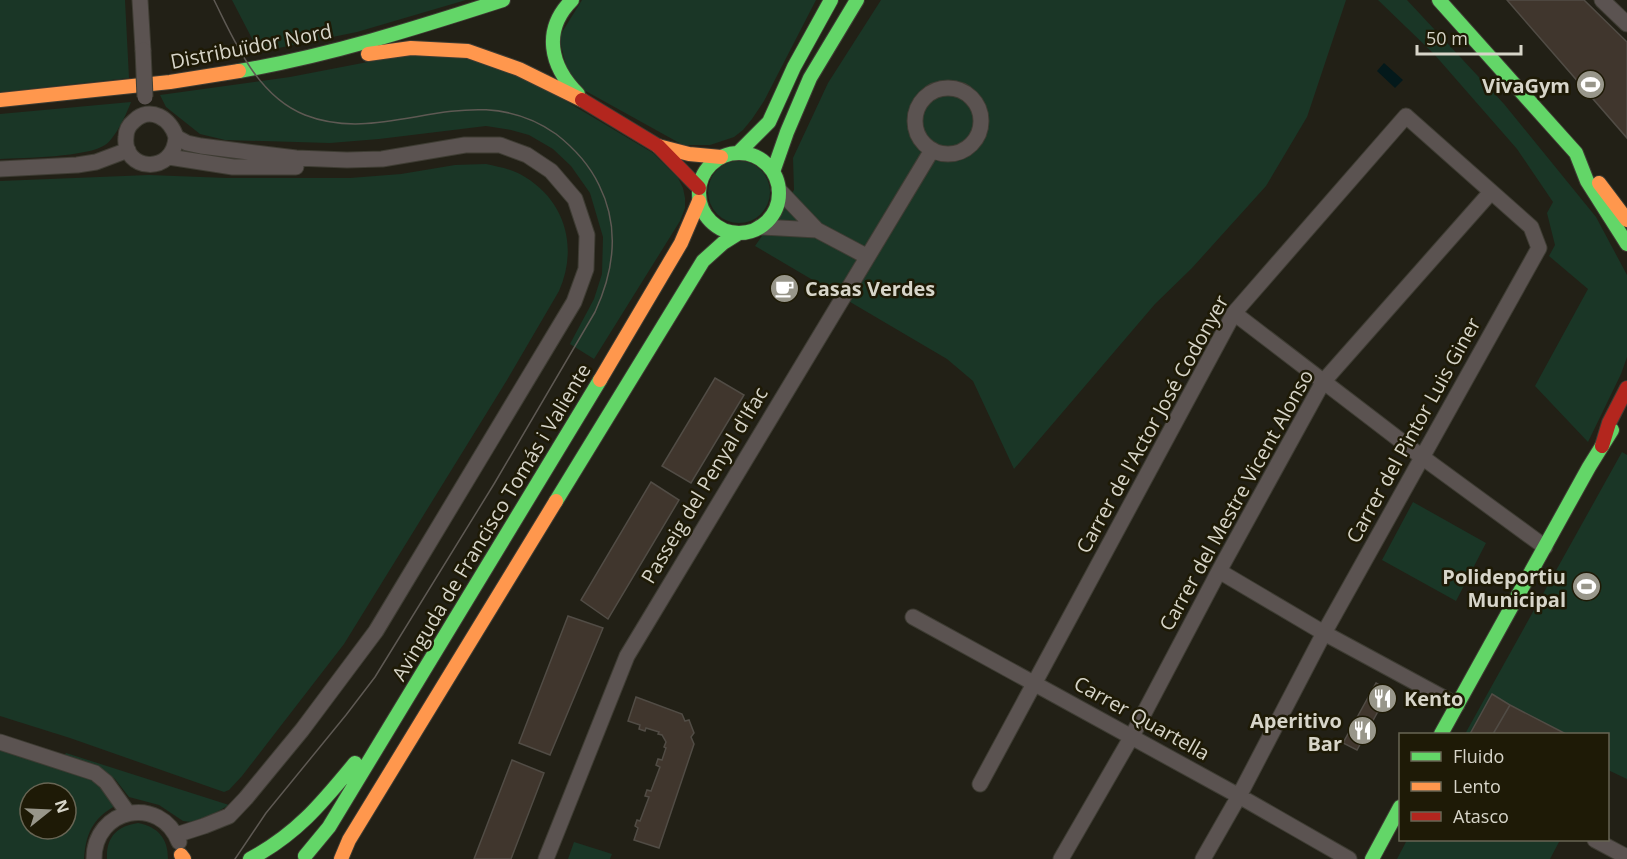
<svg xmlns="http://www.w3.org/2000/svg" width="1627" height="859" viewBox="0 0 1627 859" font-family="'Open Sans',sans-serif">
<rect width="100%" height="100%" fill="#222016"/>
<path fill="#1a3626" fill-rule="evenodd" d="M0 0H125L129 78 0 92Z
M232 0H466L357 32 259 52Z
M582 0H816L764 101 752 119 743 130 734 137 710 145H683L582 89 568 74 559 37Z
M881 0H1346L1307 117 1266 186 1192 268 1155 304 1014 469 973 381 947 359 755 246 794 190 793 158 828 83Z
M1378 0H1407L1504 104 1596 217 1627 275V357L1621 374 1588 442 1535 386 1588 289 1549 256 1555 245 1547 213 1553 202 1517 149 1434 54Z
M404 55 469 57 522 75 653 153 678 178 683 188 685 198V208L680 221 594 359 570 344 594 299 602 274 603 237 590 193 571 166 553 149 529 135 511 130 486 126 379 139 330 143 225 140 200 134 166 107 160 95 290 77Z
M131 102C127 113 115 139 105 145 88 157 23 158 0 159V114Z
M708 192a31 31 0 1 1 62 0a31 31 0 1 1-62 0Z
M486 164C499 167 513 169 525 177 566 202 578 248 559 291L507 380 344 644 242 776 229 790 224 792 70 738 0 716V181L149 175 227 178H350L401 174 455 165Z
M1622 452 1627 455V779L1608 770V734H1465Z
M1413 502 1486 543 1456 601 1382 560Z
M0 749 90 778 99 784 115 806C92 819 86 834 84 859H0ZM30 793H66V829H30Z
M66 753 229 805 213 814 192 822 183 821 159 805 129 797 115 779 102 769 64 756Z
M138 823C158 827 168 838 168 859H107C106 837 117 826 138 823Z
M1407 840H1560L1550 859H1397Z
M574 842 612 854 610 859H568Z"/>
<path fill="#04191b" d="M1384 63 1403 80 1395 88 1377 71Z"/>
<path fill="#40362d" stroke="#514c45" stroke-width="1.5" d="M1507 0H1584L1627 42V138Z
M715 378 744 395 691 483 662 466Z
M651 482 679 500 608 619 581 600Z
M568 616 603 628 550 755 519 743Z
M1376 683 1389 691 1357 750 1343 743Z
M1492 694 1510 705 1493 734H1470Z
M636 697 682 714 685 721 689 720 694 733 691 737 694 744 659 848 634 840 638 828 635 826 637 820 640 821 649 797 645 796 647 790 651 791 660 767 656 765 658 759 662 760 666 748 664 747 666 742 662 735 658 734 659 732 646 728 645 731 639 729 640 725 628 721Z
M1510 705 1566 734H1493Z
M512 760 544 773 511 859H474Z"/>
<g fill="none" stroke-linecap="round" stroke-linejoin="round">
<defs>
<path id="street" d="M140 0 143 50
M1602 0 1627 24
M915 121a33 33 0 1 1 66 0a33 33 0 1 1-66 0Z
M169 157 233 167H296
M0 169 77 165 96 162 128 150
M779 190 817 230 866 256
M760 227 817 230
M1234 313 1422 457 1545 547
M1219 571 1324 633 1457 705
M913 617 1239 796 1349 859
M0 742 95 773 106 782 128 813
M980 784 1234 313 1406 116 1531 227 1539 248 1324 633 1239 796 1203 859
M176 835 204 826 229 816 246 798 302 730 376 631 574 302 586 269 587 235 575 199 551 171 527 155 500 145H465L382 159 347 160 296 158 201 146 187 143 176 137C171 119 150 105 134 121 129 125 126 131 126 137 122 171 174 176 176 137
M1595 840 1627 857
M94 859C94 808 160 794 179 842
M546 859 627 656 932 150
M1061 859 1132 736 1219 571 1323 382 1491 192"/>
<path id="fast" d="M572 0C542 30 550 66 578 94
M1439 0 1576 153 1587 181 1627 244
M239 71C328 56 416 28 503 0
M738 153 769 122 794 67 831 0
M699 193a40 40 0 1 1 80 0a40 40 0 1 1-80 0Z
M773 172 787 132 810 78 857 0
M556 501 703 261 723 243 739 233
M1441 734 1589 467 1612 430
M305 856 329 827 600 380
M250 859C297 834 322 803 355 763
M1372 859 1400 807"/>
<path id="slow" d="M368 54 411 48 468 51 519 69 582 100
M0 100 170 82 239 71
M658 146 689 154 721 157
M1599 183 1627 220
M600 380 681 243 699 201
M181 855 184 859
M341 859 349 840 556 501"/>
<path id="jam" d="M582 100 658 146 699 188
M1602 446 1609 423 1627 388"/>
</defs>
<use href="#street" stroke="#3e3c33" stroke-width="17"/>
<use href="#fast" stroke="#3e3c33" stroke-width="16"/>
<use href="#slow" stroke="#3e3c33" stroke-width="16"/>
<use href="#jam" stroke="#3e3c33" stroke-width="16"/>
<use href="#street" stroke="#5b5351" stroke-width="15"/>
<use href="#fast" stroke="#63d668" stroke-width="14"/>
<use href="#slow" stroke="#ff974d" stroke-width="14"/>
<use href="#jam" stroke="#b3261e" stroke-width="14"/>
<path stroke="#5e5953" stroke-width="1.5" d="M214 0C235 42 257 96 305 115 389 148 472 74 556 134 574 148 589 164 599 185 620 227 614 271 595 312L494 484 375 677 346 715 266 813 235 859"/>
<defs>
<path id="street-bridge" d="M143 50 145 97"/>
</defs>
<use href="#street-bridge" stroke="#3e3c33" stroke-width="17" stroke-linecap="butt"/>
<use href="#street-bridge" stroke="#5b5351" stroke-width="15"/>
</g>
<defs>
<symbol id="stadium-disc" viewBox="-11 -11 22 22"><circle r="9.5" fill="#98968a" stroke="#1e1a06"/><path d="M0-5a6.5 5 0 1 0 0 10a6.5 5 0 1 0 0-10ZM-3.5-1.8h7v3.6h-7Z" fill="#fff"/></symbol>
<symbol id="cafe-disc" viewBox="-11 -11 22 22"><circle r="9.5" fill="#98968a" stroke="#1e1a06"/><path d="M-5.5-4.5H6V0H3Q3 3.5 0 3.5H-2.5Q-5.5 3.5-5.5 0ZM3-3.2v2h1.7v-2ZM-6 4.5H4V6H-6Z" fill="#fff"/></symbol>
<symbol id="restaurant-disc" viewBox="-11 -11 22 22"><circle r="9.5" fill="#98968a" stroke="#1e1a06"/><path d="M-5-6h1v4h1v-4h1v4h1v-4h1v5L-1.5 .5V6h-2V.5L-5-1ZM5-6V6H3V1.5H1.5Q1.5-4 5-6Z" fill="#fff"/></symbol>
</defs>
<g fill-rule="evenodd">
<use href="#stadium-disc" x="1574" y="68" width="33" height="33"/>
<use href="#cafe-disc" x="768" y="272" width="33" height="33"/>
<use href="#stadium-disc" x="1570" y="570" width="33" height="33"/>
<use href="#restaurant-disc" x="1366" y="682" width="33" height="33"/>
<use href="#restaurant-disc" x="1346" y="714" width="33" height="33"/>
</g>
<g text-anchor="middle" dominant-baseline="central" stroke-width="5" stroke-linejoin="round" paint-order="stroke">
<g font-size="20" fill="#d7d5c9" stroke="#1e1a06">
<text transform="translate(251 46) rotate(-11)">Distribuïdor Nord</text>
<text transform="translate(1152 424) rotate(-61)">Carrer de l'Actor José Codonyer</text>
<text transform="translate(1413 430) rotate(-61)">Carrer del Pintor Luis Giner</text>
<text transform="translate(704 485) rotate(-59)">Passeig del Penyal d'Ifac</text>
<text transform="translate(1236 500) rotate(-61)">Carrer del Mestre Vicent Alonso</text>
<text transform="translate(491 522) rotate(-59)">Avinguda de Francisco Tomás i Valiente</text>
<text transform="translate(1142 718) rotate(29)">Carrer Quartella</text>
</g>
<g font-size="20" font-weight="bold" fill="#d7d5c9" stroke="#1e1a06" text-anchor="end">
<text x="1570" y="85">VivaGym</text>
<text x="805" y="288" text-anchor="start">Casas Verdes</text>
<text x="1566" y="576">Polideportiu<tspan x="1566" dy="23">Municipal</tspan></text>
<text x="1404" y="698" text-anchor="start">Kento</text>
<text x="1342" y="720">Aperitivo<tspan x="1342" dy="23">Bar</tspan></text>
</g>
</g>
<rect x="1399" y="733" width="210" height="108" fill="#1e1a06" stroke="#686554" stroke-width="1.5"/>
<rect x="1411" y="752" width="30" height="9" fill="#63d668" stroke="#686554" stroke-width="1.5"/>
<text x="1453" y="763" font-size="18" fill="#d7d5c9">Fluido</text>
<rect x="1411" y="782" width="30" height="9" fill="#ff974d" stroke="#686554" stroke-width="1.5"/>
<text x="1453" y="793" font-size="18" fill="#d7d5c9">Lento</text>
<rect x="1411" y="812" width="30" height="9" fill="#b3261e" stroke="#686554" stroke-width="1.5"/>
<text x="1453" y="823" font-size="18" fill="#d7d5c9">Atasco</text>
<g transform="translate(48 811) rotate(72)"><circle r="28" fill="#1e1a06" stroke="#686554" stroke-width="1.5"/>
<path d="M0-4.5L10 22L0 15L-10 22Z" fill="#98968a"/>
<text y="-9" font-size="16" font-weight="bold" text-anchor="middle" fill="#d7d5c9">N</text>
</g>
<path d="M1417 45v9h104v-9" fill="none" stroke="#d7d5c9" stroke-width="3"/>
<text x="1426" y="45" font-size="18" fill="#d7d5c9" stroke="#1e1a06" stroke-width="4.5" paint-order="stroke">50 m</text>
</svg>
